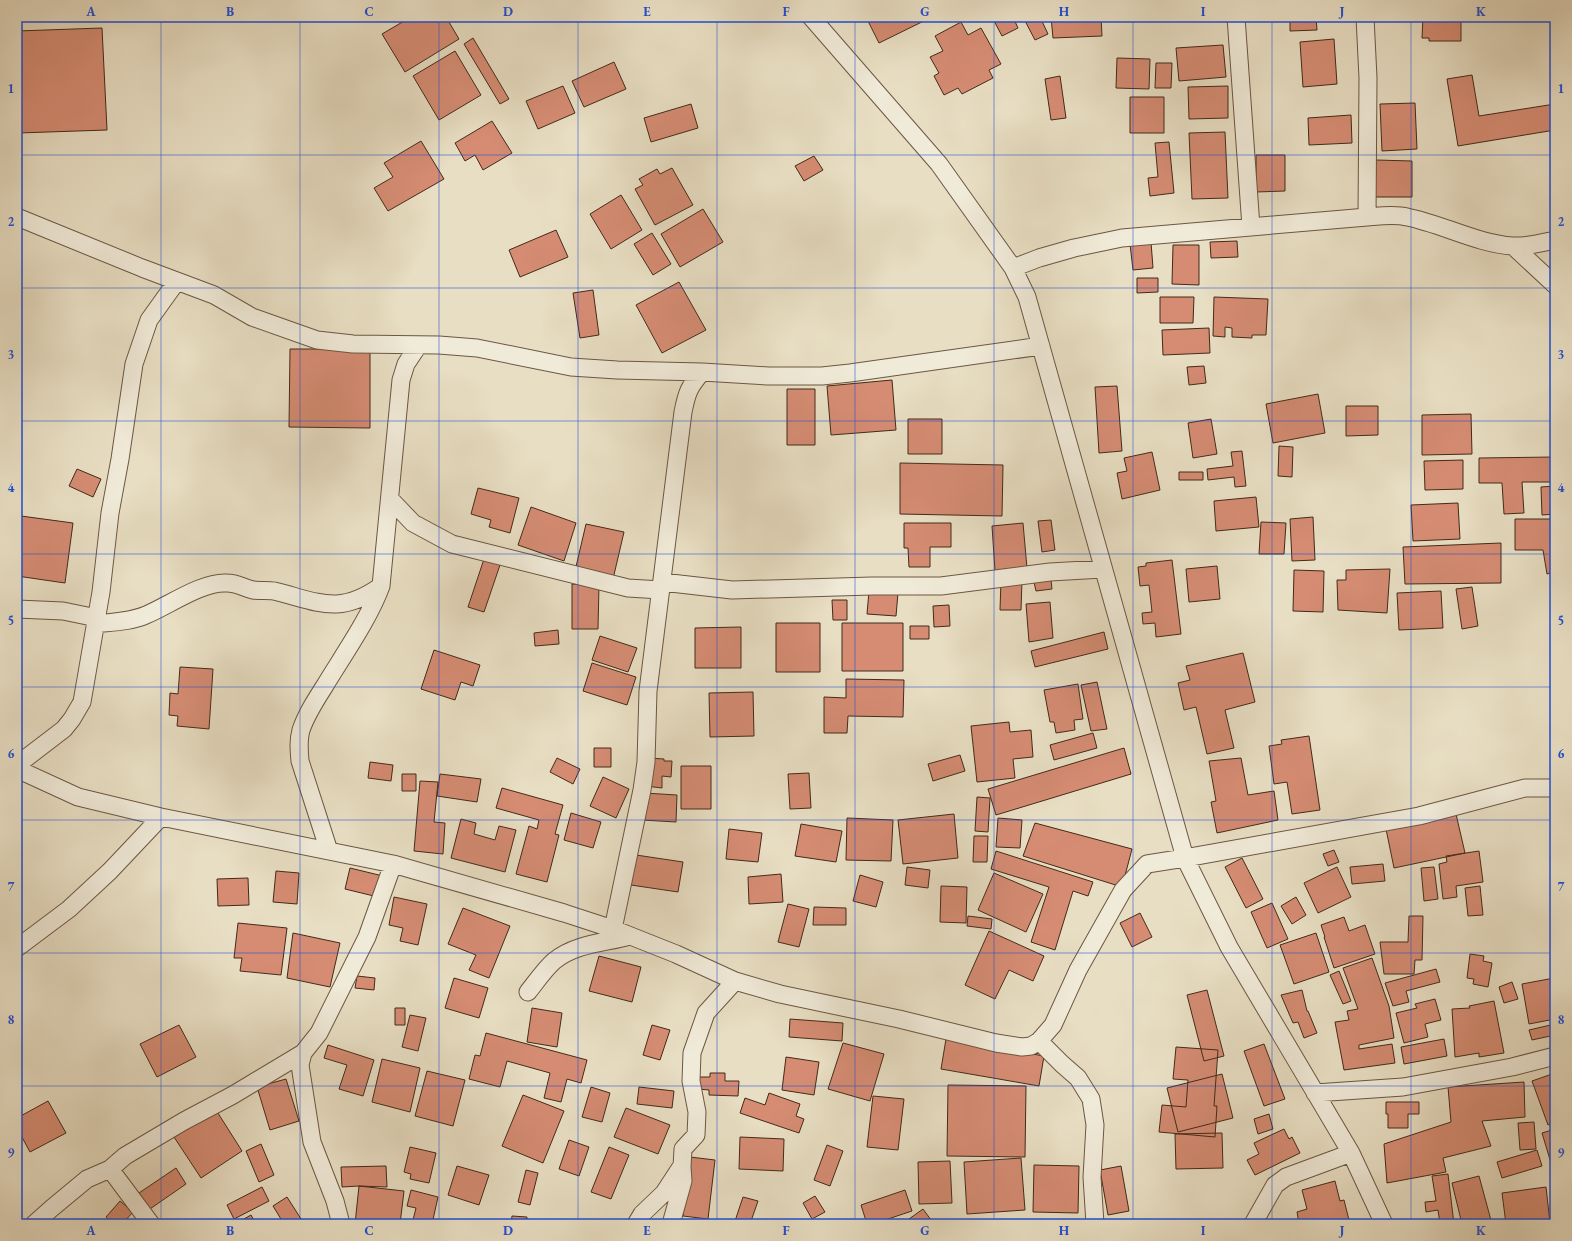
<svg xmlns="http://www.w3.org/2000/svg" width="1572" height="1241" viewBox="0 0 1572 1241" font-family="'EB Garamond',serif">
<rect width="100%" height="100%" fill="#e8dec3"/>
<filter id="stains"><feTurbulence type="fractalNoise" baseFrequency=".005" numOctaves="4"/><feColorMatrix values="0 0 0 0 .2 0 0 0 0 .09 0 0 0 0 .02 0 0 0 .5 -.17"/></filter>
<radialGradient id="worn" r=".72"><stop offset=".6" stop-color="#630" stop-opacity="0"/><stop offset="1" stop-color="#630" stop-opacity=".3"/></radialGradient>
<path fill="#d58c73" stroke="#432a18" d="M411 17H446L459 39 405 72 382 34Z
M866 17H932L879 43Z
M992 17H1013L1018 28 1002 36Z
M1023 17H1040L1048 34 1035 40Z
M1051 17H1101L1102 36 1053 38Z
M1244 17H1283V18H1244Z
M1290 17H1316L1317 30 1290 31Z
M1423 17H1461V41H1429V38H1422Z
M961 22 968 35 981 28 1001 64 989 70 993 78 962 94 958 88 944 95 934 76 939 73 930 57 943 51 935 36Z
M102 28 107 130 18 133 17 31Z
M473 38 509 99 500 104 464 44Z
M1334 39 1337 84 1303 87 1300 42Z
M1223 45 1226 77 1179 81 1176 48Z
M455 51 481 95 439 120 413 76Z
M1117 58 1150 59 1149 89 1116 88Z
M614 62 626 89 584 107 572 81Z
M1156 63H1172L1171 88H1155Z
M1472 75 1479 116 1555 104V130L1458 146 1447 79Z
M1060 76 1066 118 1051 120 1045 79Z
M563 86 575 113 538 129 526 101Z
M1228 86V118L1189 119 1188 87Z
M1130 97H1164V133H1130Z
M1415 103 1417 149 1382 151 1380 104Z
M691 104 698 128 651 142 644 118Z
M1351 115 1352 143 1309 145 1308 118Z
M492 121 512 153 483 170 475 155 465 161 455 143Z
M1225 132 1228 198 1192 199 1189 133Z
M421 141 444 179 388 211 374 188 393 177 384 163Z
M1169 142 1174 193 1150 196 1148 178 1158 177 1155 143Z
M1256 155H1285V191L1256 192Z
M814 156 823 170 804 181 795 166Z
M1376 160 1412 161V197H1375Z
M672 168 693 205 655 225 635 189 643 185 639 179 657 169 660 174Z
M621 195 642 230 611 249 590 214Z
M703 209 723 242 680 267 661 234Z
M556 230 568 257 520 277 509 250Z
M652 233 671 264 653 275 634 244Z
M1237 241 1238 257 1211 258 1210 242Z
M1151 242 1153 268 1133 270 1130 244Z
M1173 245H1199V285L1172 284Z
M1137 278H1158V292L1137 293Z
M679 282 706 330 662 353 636 305Z
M593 290 599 335 580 338 573 293Z
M1160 297H1194L1193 323H1160Z
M1214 297 1268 299 1266 335H1252V338L1232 337V328L1225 327V337L1213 336Z
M1209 328 1210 353 1163 355 1162 330Z
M290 349H370V428L289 427Z
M1204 366 1206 383 1189 385 1187 367Z
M892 380 896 430 831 435 827 386Z
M1117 386 1122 451 1099 453 1095 387Z
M787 389H815V445H787Z
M1318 394 1325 433 1273 443 1266 404Z
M1346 406H1378V435L1346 436Z
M1471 414 1472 454 1422 455V415Z
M908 419H942V454H908Z
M1211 419 1217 454 1193 458 1188 423Z
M1279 446 1293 447 1292 477 1278 476Z
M1242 451 1246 486 1235 487 1234 477 1208 480 1207 469 1233 466 1231 452Z
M1152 452 1160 490 1122 499 1117 473 1127 471 1124 458Z
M1555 457V482H1522L1524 513 1504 514 1502 483H1479V458Z
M1463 460V489L1425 490 1424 461Z
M900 463 1003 465 1002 516 900 514Z
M77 469 101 479 93 497 69 486Z
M1179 472H1203V480H1179Z
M1555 486V514L1542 515 1541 487Z
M478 488 519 498 510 533 489 527 491 520 471 514Z
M1256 497 1259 527 1216 531 1214 501Z
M1458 503 1460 539 1413 541 1411 505Z
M531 507 576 523 564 561 518 545Z
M21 516 73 523 65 583 17 576V545Z
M1313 517 1315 560 1292 561 1290 519Z
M1515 519H1555V572L1547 574 1543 550H1515Z
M1051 520 1055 550 1042 552 1038 521Z
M1261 522 1286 523 1284 554H1259Z
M904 523H951V547H930V567H909L908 548H904Z
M1023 523 1027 568 995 571 992 526Z
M586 524 624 532 613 579 575 571Z
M1501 543V583L1405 584 1403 547Z
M484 559 500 565 484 612 468 607Z
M1172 560 1181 634 1156 637 1155 623 1143 624 1142 613 1152 612 1149 585 1140 586 1138 567 1146 566V563Z
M1217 566 1220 599 1189 602 1186 569Z
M1390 569 1387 613 1338 610 1337 580H1346V570Z
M1294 570 1324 571 1323 612 1293 611Z
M1001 580H1022L1021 610H1000Z
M1051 580 1052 589 1036 591 1034 582Z
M572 584 599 585 598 629H572Z
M1472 587 1478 626 1462 629 1456 589Z
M869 591 898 593 896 616 867 614Z
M1441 591 1443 628 1399 630 1397 593Z
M832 600H847V620H833Z
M1050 602 1053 638 1029 642 1026 604Z
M949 605 950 626 934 627 933 606Z
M776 623H820V672H776Z
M842 623H903V671H842Z
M910 626H929V639H910Z
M741 627V668H695V628Z
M558 630 559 644 535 646 534 633Z
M1104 632 1108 649 1035 667 1031 651Z
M600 636 637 648 628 672 592 660Z
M434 650 480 665 473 686 461 682 455 700 421 689Z
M1243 653 1255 702 1225 710 1234 748 1207 754 1196 707 1184 710 1178 683 1190 680 1186 666Z
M592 663 636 677 627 705 583 691Z
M180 667 213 669 209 729 177 726 178 716 169 715 170 693 178 694Z
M846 679 904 680 903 717 848 716 847 733H824V697L846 698Z
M1097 682 1107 729 1091 731 1081 685Z
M1078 684 1083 719 1074 720 1075 730 1056 733 1054 722H1050L1044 690Z
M753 692 754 736 710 737 709 693Z
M1009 722 1010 732 1031 730 1033 757 1013 759 1015 778 977 782 971 726Z
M1093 733 1097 748 1054 760 1050 745Z
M1309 736 1320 810 1292 814 1287 782 1274 784 1269 746 1282 744 1281 740Z
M594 748H611V767H594Z
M1124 748 1131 774 996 815 988 789Z
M960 755 965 771 933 781 928 764Z
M557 758 580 769 573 784 550 772Z
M649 758 664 759V761H672L671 777 662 776V788L646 786Z
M1241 758 1248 795 1274 791 1278 820 1217 833 1211 802 1216 801 1209 761Z
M370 762 393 765 391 781 368 778Z
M681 766H711V809H681Z
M809 773 811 808 790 809 788 774Z
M402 774H416V791H402Z
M440 774 481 779 477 802 437 796Z
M603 777 629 789 616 818 590 806Z
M420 781 438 782 434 822 445 823 443 854 414 851Z
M502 788 563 805 555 834 559 835 547 882 516 874 529 826 537 829 539 820 496 808Z
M644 793 677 795 676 822 642 820Z
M977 797 990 798 988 832 975 831Z
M571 813 601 822 593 848 564 840Z
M954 814 958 858 903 864 898 820Z
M1456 814 1465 853 1394 868 1386 829Z
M847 818 893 820 891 861 846 860Z
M998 818 1022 820 1020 848 996 847Z
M461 819 476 823 474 834 495 840 499 826 516 830 505 872 451 858Z
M1035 823 1132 849 1122 887 1023 856Z
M801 824 842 831 836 862 795 856Z
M729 829 762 833 758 862 726 859Z
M974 836H988L987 862H973Z
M1334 850 1339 862 1328 866 1323 854Z
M996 851 1093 882 1088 896 1073 891 1055 950 1031 942 1049 887 991 869Z
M1479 851 1483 882 1456 886 1457 897 1443 899 1439 864 1447 862 1446 856Z
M636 855 683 862 678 892 631 885Z
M1242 858 1263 899 1246 908 1225 867Z
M1383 864 1385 881 1352 884 1350 867Z
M907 867 930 870 928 888 905 885Z
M1337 867 1351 897 1318 913 1304 883Z
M1434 867 1438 899 1424 901 1421 868Z
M350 868 383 876 378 897 345 889Z
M276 871 299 873 297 904 273 902Z
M994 873 1043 894 1026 932 978 910Z
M781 874 783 902 749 904 748 877Z
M860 875 883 882 876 907 853 901Z
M248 878 249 905 218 906 217 879Z
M941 886 967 887 966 923 940 922Z
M1480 886 1483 915 1468 916 1465 888Z
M394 897 427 904 418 945 400 941 403 928 389 925Z
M1296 897 1306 915 1292 924 1281 906Z
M1272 903 1288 939 1267 948 1251 912Z
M788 904 809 909 799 947 778 942Z
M814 907 846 908V925H813Z
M463 908 510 926 489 978 469 970 476 955 448 944Z
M1140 913 1152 937 1132 947 1120 923Z
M968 916 992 919 991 929 967 926Z
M1409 916H1423L1422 960H1415L1414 974H1384L1380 942H1408Z
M1344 917 1349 931 1365 925 1375 954 1334 968 1324 937H1325L1321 925Z
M238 923 287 928 281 975 240 971 242 958H234Z
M989 931 1044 956 1033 981 1009 970 995 999 965 985Z
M293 933 340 943 330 987 287 978Z
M1316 933 1329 972 1294 984 1280 945Z
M1470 954 1484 956 1483 961 1492 963 1488 987 1473 984 1474 979 1467 978Z
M599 956 641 967 632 1002 589 991Z
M1372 958 1389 1006 1394 1038 1359 1045V1049L1392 1044 1395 1063 1344 1070 1335 1022 1349 1020 1347 1011 1358 1009 1343 968Z
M1436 969 1440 982 1406 991 1409 1002 1393 1006 1385 983Z
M1339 971 1351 1001 1343 1004 1330 975Z
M357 976 375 978 374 990 355 988Z
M454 978 488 988 479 1018 445 1008Z
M1554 978 1555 1019 1529 1024 1522 984Z
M1512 982 1518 999 1504 1003 1499 987Z
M1207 990 1224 1056 1204 1061 1187 995Z
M1302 990 1307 1011H1308L1317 1033 1304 1038 1298 1022 1293 1023 1281 995Z
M1435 999 1441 1020 1425 1024 1428 1037 1404 1043 1396 1013 1417 1008 1415 1004Z
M1494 1001 1504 1053 1479 1057V1053L1455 1057 1452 1009 1470 1008 1469 1006Z
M395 1008H405V1025H395Z
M532 1008 562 1013 557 1047 527 1042Z
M410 1015 426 1018 418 1051 402 1047Z
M790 1019 843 1023 842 1041 789 1037Z
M1555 1024V1035L1532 1040 1529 1030Z
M179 1025 196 1057 157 1077 140 1044Z
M652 1025 670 1030 660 1060 643 1055Z
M486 1033 587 1060 581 1083 567 1079 561 1102 544 1098 550 1073 507 1061 500 1087 469 1079 475 1055 480 1056Z
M946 1039 1044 1056 1039 1086 941 1069Z
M1444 1039 1447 1056 1404 1064 1401 1047Z
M843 1043 884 1054 870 1101 828 1089Z
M1264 1044 1285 1099 1264 1106 1244 1051Z
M328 1045 374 1060 363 1096 339 1089 347 1065 324 1058Z
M1176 1047 1218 1050 1214 1106H1217L1215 1137 1159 1132 1162 1105 1186 1107 1188 1080 1173 1079Z
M786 1057 819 1062 814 1095 782 1090Z
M382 1059 420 1068 410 1112 372 1102Z
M427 1071 465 1080 453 1126 415 1116Z
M710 1073H725V1081H739L738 1096 709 1095V1090L698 1089 699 1077H710Z
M1555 1073V1122L1548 1125 1532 1081Z
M1222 1074 1233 1118 1178 1132 1167 1088Z
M286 1079 299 1121 270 1130 257 1087Z
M1524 1082 1525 1117 1482 1121 1491 1146 1443 1158 1446 1172 1387 1183 1384 1144 1451 1122 1448 1087Z
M948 1085 1026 1086 1025 1157 947 1156Z
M591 1087 610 1093 602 1122 582 1117Z
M639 1087 674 1091 672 1108 637 1104Z
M769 1093 800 1104 796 1116 804 1119 799 1133 740 1113 745 1098 765 1105Z
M523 1095 564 1111 543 1163 502 1146Z
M873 1096 904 1099 898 1150 867 1147Z
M48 1101 66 1133 30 1152 17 1128V1118Z
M1386 1102H1419V1114H1408V1128H1388V1114H1386Z
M626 1108 670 1125 658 1154 614 1137Z
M216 1110 242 1151 201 1178 174 1137Z
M1269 1114 1273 1129 1258 1134 1254 1119Z
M1534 1122 1536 1149 1520 1150 1518 1123Z
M1284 1129 1289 1139 1292 1137 1300 1153 1255 1175 1247 1160 1259 1154 1254 1143Z
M1555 1129V1162L1551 1163 1542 1133Z
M1222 1133 1223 1168 1176 1169 1175 1134Z
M740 1137 784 1139 783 1171 739 1169Z
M569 1140 589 1147 579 1176 559 1169Z
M261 1144 274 1175 259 1182 246 1151Z
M827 1145 843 1151 830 1186 814 1180Z
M410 1147 436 1153 429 1183 410 1179 411 1174 404 1172Z
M609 1147 629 1155 611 1199 591 1192Z
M1537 1150 1542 1166 1502 1178 1497 1162Z
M690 1157 715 1160 708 1219 683 1216Z
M1021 1158 1025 1210 967 1214 964 1162Z
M950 1161 952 1203 919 1204 918 1162Z
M1034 1165 1079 1166 1078 1213 1033 1212Z
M386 1166 387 1187 359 1186 342 1187 341 1167Z
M457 1166 489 1175 479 1205 448 1195Z
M1121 1166 1129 1211 1108 1215 1100 1170Z
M176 1168 186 1184 147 1211 136 1195Z
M526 1170 538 1173 530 1205 518 1202Z
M1448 1174 1454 1224H1440L1438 1210 1426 1212 1425 1202 1436 1201 1432 1176Z
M1479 1176 1492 1224H1462L1452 1183Z
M1335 1181 1340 1201 1344 1200 1350 1224H1299L1297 1212 1307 1209 1302 1190Z
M359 1186 404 1191 400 1224H355Z
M262 1187 269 1201 234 1219 227 1205Z
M1546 1187 1550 1223 1506 1224 1502 1193Z
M411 1190 438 1197 432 1224H412L416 1208 407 1206Z
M905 1190 912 1211 873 1224H867L861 1205Z
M815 1196 825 1212 812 1219 803 1203Z
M287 1197 303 1222 300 1224H284L273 1206Z
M743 1197 758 1201 750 1224H734Z
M120 1201 133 1212 122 1224H114L106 1217Z
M923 1209 934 1224H902Z
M251 1215 256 1224H235Z
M512 1216 527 1217V1224H511Z
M478 1220 498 1221V1224H478Z"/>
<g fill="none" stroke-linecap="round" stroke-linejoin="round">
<defs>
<path id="minor" d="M811 17 939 164 1013 268 1027 297 1185 858 1229 947 1351 1153 1384 1224
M1236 17 1251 227
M1365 17 1368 78 1367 217
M17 217 142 268 214 295 252 317 317 340 353 344 439 345 477 348 571 367 617 370 702 372 768 376H822L850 373 1041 346
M1513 246 1555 285
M1013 268 1039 258 1074 248 1122 238 1367 217C1380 216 1395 214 1407 217 1442 224 1478 244 1513 246 1527 247 1541 243 1555 240
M390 499 413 523 452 544 628 588 661 590
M662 582 732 590 872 586H941L1050 572 1103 569
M17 609 63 611 97 618
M95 624C112 622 130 622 146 615 168 606 203 581 227 583 237 583 244 588 253 590 260 591 268 590 274 591 319 602 339 616 381 586
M17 765 64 729 72 719 82 702 101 592 110 513 120 459 134 364 149 320 177 281
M17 769 78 797 161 817 393 864 564 913 613 929 676 954 735 981 780 994 899 1019 996 1043 1022 1047 1031 1046 1039 1041 1053 1025 1078 970 1123 890 1147 864 1185 858 1419 816 1525 788H1555
M329 851 300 761C299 750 298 741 301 730 306 715 315 701 324 687 342 657 369 619 381 586L401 380 406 364 418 346
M613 929 642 790 646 762 648 691 683 412C687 392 689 387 702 372
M17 948 69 909 110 871 161 817
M528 992C536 982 544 970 554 961 576 943 605 943 630 936
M1039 1041 1062 1064 1078 1078 1091 1099 1095 1125 1092 1177 1095 1224
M1315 1093 1403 1087 1512 1067 1555 1056
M110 1169 151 1224
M34 1224 52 1208 87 1179 110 1169 125 1156 184 1121 233 1095 303 1053
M341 1224 335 1201 312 1142 300 1065 303 1053 319 1033 367 937 393 864
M636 1224 642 1214 664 1193 681 1167
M671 1224 683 1181 682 1167 683 1149 696 1135 697 1112 691 1081 692 1053 706 1013 735 981
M1253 1224 1275 1185 1286 1177 1351 1153"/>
</defs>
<use href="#minor" stroke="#6c5743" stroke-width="19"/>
<use href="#minor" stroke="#f0ead8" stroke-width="17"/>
</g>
<path fill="none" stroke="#1d4ed8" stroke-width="1" stroke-opacity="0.55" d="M161 17V1224M300 17V1224M439 17V1224M578 17V1224M717 17V1224M855 17V1224M994 17V1224M1133 17V1224M1272 17V1224M1411 17V1224M17 155H1555M17 288H1555M17 421H1555M17 554H1555M17 687H1555M17 820H1555M17 953H1555M17 1086H1555"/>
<rect width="1572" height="1241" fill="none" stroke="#e8dec3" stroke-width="44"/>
<rect x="22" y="22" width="1528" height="1197" fill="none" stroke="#1d4ed8" stroke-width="1.5"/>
<g font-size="13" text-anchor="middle" font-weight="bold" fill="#1d4ed8">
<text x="91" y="16">A</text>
<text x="230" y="16">B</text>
<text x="369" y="16">C</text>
<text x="508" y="16">D</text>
<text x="647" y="16">E</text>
<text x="786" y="16">F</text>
<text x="925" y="16">G</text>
<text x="1064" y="16">H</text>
<text x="1203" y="16">I</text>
<text x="1342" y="16">J</text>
<text x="1481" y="16">K</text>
<text x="11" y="93">1</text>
<text x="1561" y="93">1</text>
<text x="11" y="226">2</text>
<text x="1561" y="226">2</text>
<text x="11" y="359">3</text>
<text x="1561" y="359">3</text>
<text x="11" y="492">4</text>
<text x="1561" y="492">4</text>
<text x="11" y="625">5</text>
<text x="1561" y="625">5</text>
<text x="11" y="758">6</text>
<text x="1561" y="758">6</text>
<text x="11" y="891">7</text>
<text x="1561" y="891">7</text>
<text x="11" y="1024">8</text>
<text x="1561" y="1024">8</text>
<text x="11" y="1157">9</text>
<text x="1561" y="1157">9</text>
<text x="91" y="1235">A</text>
<text x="230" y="1235">B</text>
<text x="369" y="1235">C</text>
<text x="508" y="1235">D</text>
<text x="647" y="1235">E</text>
<text x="786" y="1235">F</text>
<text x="925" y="1235">G</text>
<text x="1064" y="1235">H</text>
<text x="1203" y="1235">I</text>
<text x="1342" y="1235">J</text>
<text x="1481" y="1235">K</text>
</g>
<rect width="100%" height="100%" filter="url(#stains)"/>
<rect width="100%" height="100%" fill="url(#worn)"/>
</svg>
